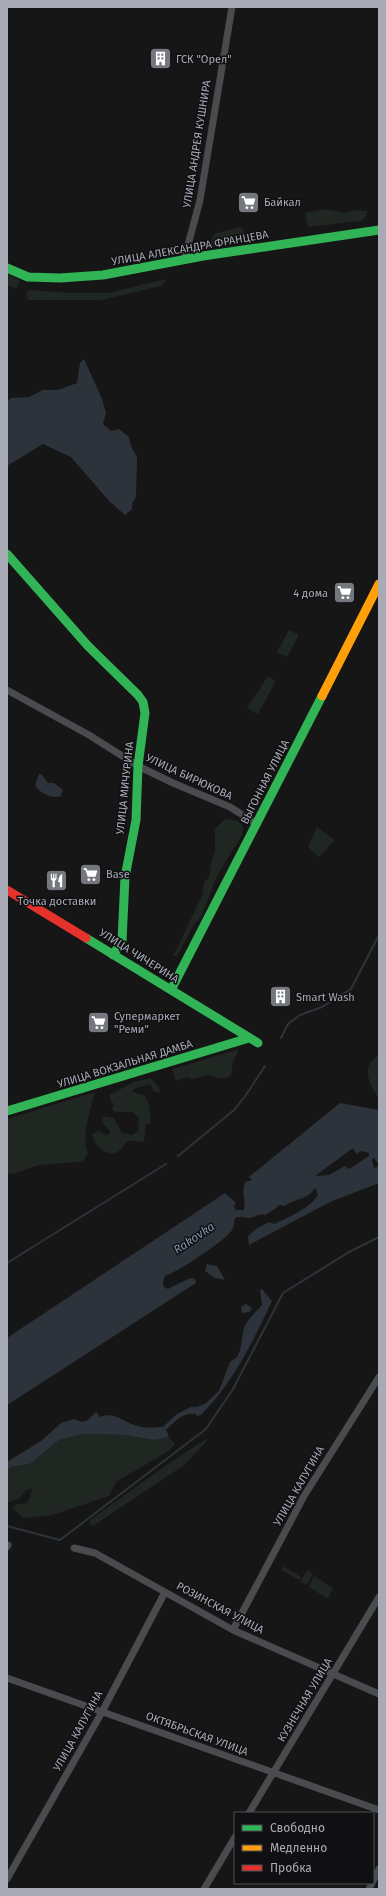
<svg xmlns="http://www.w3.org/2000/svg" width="386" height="1896" viewBox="0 0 386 1896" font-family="'Fira Sans',sans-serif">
<rect width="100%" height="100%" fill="#161616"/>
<path fill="#202621" d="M325 209 345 213 355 210 367 211V215L361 221 308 227 305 213Z
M241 227 245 233 244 240 208 248 214 234Z
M7 274 20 280 16 289 7 285Z
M165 279V283L161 286 101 300H28L26 292 29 290 72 293H108Z
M289 630 299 635 287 657 277 652Z
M268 676 276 681 258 714 247 708Z
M225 819 238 821 243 826 242 835 217 876 201 917 195 923 177 956H173L202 896 204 883 209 877 212 858 215 853V829Z
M317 827 335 840 319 857 308 847Z
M239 1049 233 1062 231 1076 221 1079 208 1075 192 1079 187 1077 176 1081 172 1069Z
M379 1055V1098C369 1086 360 1065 379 1055Z
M151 1078 159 1087 160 1092H154L150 1084 133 1089V1092L145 1095 149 1104 151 1124H146L144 1141C139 1143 133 1140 128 1141 124 1143 123 1148 120 1150 108 1160 95 1146 92 1135L98 1130 106 1135 109 1134 110 1131 102 1122 103 1116 114 1118 122 1133 132 1135 138 1131 139 1118 133 1112H117L112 1110 114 1104 111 1101 109 1095 134 1082Z
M95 1092C90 1113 81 1133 88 1154L84 1160 80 1162 39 1165 13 1174 7 1173V1119Z
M84 1434 124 1435 154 1440 169 1437 175 1444 170 1450 116 1482 109 1496 52 1515 23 1518 12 1508 18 1504 27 1503 33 1488 26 1490 19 1499 8 1502 7 1472 10 1467 30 1464 59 1440Z
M206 1439 208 1440 184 1465 93 1526 90 1524V1520L165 1466Z
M283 1566 301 1577 299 1580 282 1570Z
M307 1570 313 1573 307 1585 300 1582Z
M314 1576 333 1588 328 1599 309 1587Z"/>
<path fill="#2d333a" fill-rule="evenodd" d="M84 359 102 399 106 413 103 424 111 431 119 429 129 437 131 446 137 457 136 497 132 504V509L125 515 109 501 71 457 43 444 7 466V401L11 398 29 397 43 390H58L77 383 80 363Z
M39 774H41L48 783H54L63 790 61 796C53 800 38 792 35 785Z
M340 1103 379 1110V1165L374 1158 372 1159 374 1168 379 1166V1183L330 1202 249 1245 248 1236 256 1229 269 1222 274 1224C289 1217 309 1209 318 1195L316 1189 315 1188C306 1201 295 1198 285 1206L279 1205 275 1209 265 1215C258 1213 254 1218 248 1218 243 1217 241 1216 235 1218 234 1222 234 1226 232 1230 226 1240 178 1272 165 1276L163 1282 164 1287 168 1289 190 1278 195 1279 196 1283 7 1405V1338L225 1193 236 1203 234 1206 236 1210H244C246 1199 241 1194 245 1182L252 1180 249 1177ZM353 1148 356 1154 361 1151 369 1153V1156L349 1169 345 1166 329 1175 315 1176Z
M207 1264 217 1266 225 1280 215 1278 205 1271Z
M262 1289 272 1301C253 1341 233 1383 201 1415L197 1416 196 1414C183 1412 176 1420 166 1430L169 1437 154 1440 124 1435 84 1434 59 1440 30 1464 10 1467 7 1472V1462L41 1441 61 1423 74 1419 82 1422 88 1420 96 1412 100 1417C116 1411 122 1422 138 1426 147 1429 155 1427 163 1427L177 1414 191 1407H196L205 1404 219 1391 230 1362 237 1357 240 1351 244 1327 249 1319 262 1305 260 1290Z
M246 1304 252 1308 250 1312 242 1313 241 1307Z"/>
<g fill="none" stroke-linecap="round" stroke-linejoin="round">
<path stroke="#2d333a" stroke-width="2" d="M281 1038 288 1024 300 1015 322 1007 351 989 379 935
M178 1156 234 1110 246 1095 265 1066
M7 1263 166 1164
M7 1526 60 1540 206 1429 233 1389 283 1293 349 1252 379 1237"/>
<path stroke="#4a4b4e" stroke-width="7" d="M184 260 200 200 232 7
M7 690 89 735 138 766 173 783 230 807 257 824
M7 1547 8 1545
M74 1548 95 1553 233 1630 379 1694
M233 1630 304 1496 379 1377
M7 1678 379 1810
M249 1813 379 1597
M7 1879 102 1712 165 1592
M373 1881 379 1869
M204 1889 235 1837
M369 1889 372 1883"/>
<path stroke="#30b455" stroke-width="9" d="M7 268 28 277 60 278 103 275 203 256 379 230
M7 554 88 646 138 695 143 702 145 713 138 766 136 820 125 877 122 941 113 955
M86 938 258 1043
M171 990 322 696
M7 1111 249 1038"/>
<path stroke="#ff9f0a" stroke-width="9" d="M322 696 379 584"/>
<path stroke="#e5322d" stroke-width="9" d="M7 890 86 938"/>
</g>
<defs>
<symbol id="building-square" viewBox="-11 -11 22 22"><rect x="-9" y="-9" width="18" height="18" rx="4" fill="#75777e" stroke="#101012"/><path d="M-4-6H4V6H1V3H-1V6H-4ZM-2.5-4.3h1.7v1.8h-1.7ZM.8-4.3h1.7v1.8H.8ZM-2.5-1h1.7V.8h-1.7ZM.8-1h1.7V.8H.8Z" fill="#fff"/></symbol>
<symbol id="supermarket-square" viewBox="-11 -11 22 22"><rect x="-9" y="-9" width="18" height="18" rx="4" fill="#75777e" stroke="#101012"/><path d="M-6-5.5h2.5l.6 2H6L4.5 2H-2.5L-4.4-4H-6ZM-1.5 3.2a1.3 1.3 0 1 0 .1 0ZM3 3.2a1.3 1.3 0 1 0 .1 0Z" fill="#fff"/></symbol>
<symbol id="restaurant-square" viewBox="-11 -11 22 22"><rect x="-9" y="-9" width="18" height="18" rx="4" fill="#75777e" stroke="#101012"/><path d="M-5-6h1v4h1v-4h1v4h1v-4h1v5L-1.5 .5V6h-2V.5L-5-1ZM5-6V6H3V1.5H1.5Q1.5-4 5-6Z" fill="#fff"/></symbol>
</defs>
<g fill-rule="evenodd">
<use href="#building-square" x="148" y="46" width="25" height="25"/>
<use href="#supermarket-square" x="236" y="190" width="25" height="25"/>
<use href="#supermarket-square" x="332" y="580" width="25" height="25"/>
<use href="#supermarket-square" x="78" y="862" width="25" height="25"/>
<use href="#restaurant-square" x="44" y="868" width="25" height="25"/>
<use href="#building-square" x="268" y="984" width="25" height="25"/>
<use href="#supermarket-square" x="86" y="1010" width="25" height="25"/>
</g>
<g text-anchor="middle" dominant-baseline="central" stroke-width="3" stroke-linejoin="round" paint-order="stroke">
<g font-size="11" fill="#a8abb6" stroke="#101012" text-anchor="start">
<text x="176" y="59">ГСК "Орел"</text>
<text x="264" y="202">Байкал</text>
<text x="328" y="593" text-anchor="end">4 дома</text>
<text x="106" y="874">Base</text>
<text x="57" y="901" text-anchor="middle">Точка доставки</text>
<text x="296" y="997">Smart Wash</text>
<text x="114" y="1016">Супермаркет<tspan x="114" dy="13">"Реми"</tspan></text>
</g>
<g font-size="11" fill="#a8abb6" stroke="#101012">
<text transform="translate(197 144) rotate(-81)">УЛИЦА АНДРЕЯ КУШНИРА</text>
<text transform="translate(190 248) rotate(-10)">УЛИЦА АЛЕКСАНДРА ФРАНЦЕВА</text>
<text transform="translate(189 777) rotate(25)">УЛИЦА БИРЮКОВА</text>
<text transform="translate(265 782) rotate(-63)">ВЫГОННАЯ УЛИЦА</text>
<text transform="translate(125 788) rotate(-84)">УЛИЦА МИЧУРИНА</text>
<text transform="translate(139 956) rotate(32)">УЛИЦА ЧИЧЕРИНА</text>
<text transform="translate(125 1064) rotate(-17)">УЛИЦА ВОКЗАЛЬНАЯ ДАМБА</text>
<text transform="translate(299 1486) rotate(-60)">УЛИЦА КАЛУГИНА</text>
<text transform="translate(220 1608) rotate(28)">РОЗИНСКАЯ УЛИЦА</text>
<text transform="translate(305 1700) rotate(-59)">КУЗНЕЧНАЯ УЛИЦА</text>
<text transform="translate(78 1731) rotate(-61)">УЛИЦА КАЛУГИНА</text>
<text transform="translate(197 1734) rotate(20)">ОКТЯБРЬСКАЯ УЛИЦА</text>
</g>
<g font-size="12" font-style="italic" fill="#8295ae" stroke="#101012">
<text transform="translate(194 1238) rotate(-34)">Rakovka</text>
</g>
</g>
<rect width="386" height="1896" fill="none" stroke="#a8abb6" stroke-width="16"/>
<rect x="234" y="1812" width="140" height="72" fill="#101012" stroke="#4d4e54"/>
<rect x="242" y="1825" width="20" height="6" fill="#30b455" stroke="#4d4e54"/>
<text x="270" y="1832" font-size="12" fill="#a8abb6">Свободно</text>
<rect x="242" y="1845" width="20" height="6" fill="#ff9f0a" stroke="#4d4e54"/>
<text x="270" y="1852" font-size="12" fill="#a8abb6">Медленно</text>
<rect x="242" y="1865" width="20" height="6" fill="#e5322d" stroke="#4d4e54"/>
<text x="270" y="1872" font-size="12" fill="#a8abb6">Пробка</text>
</svg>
